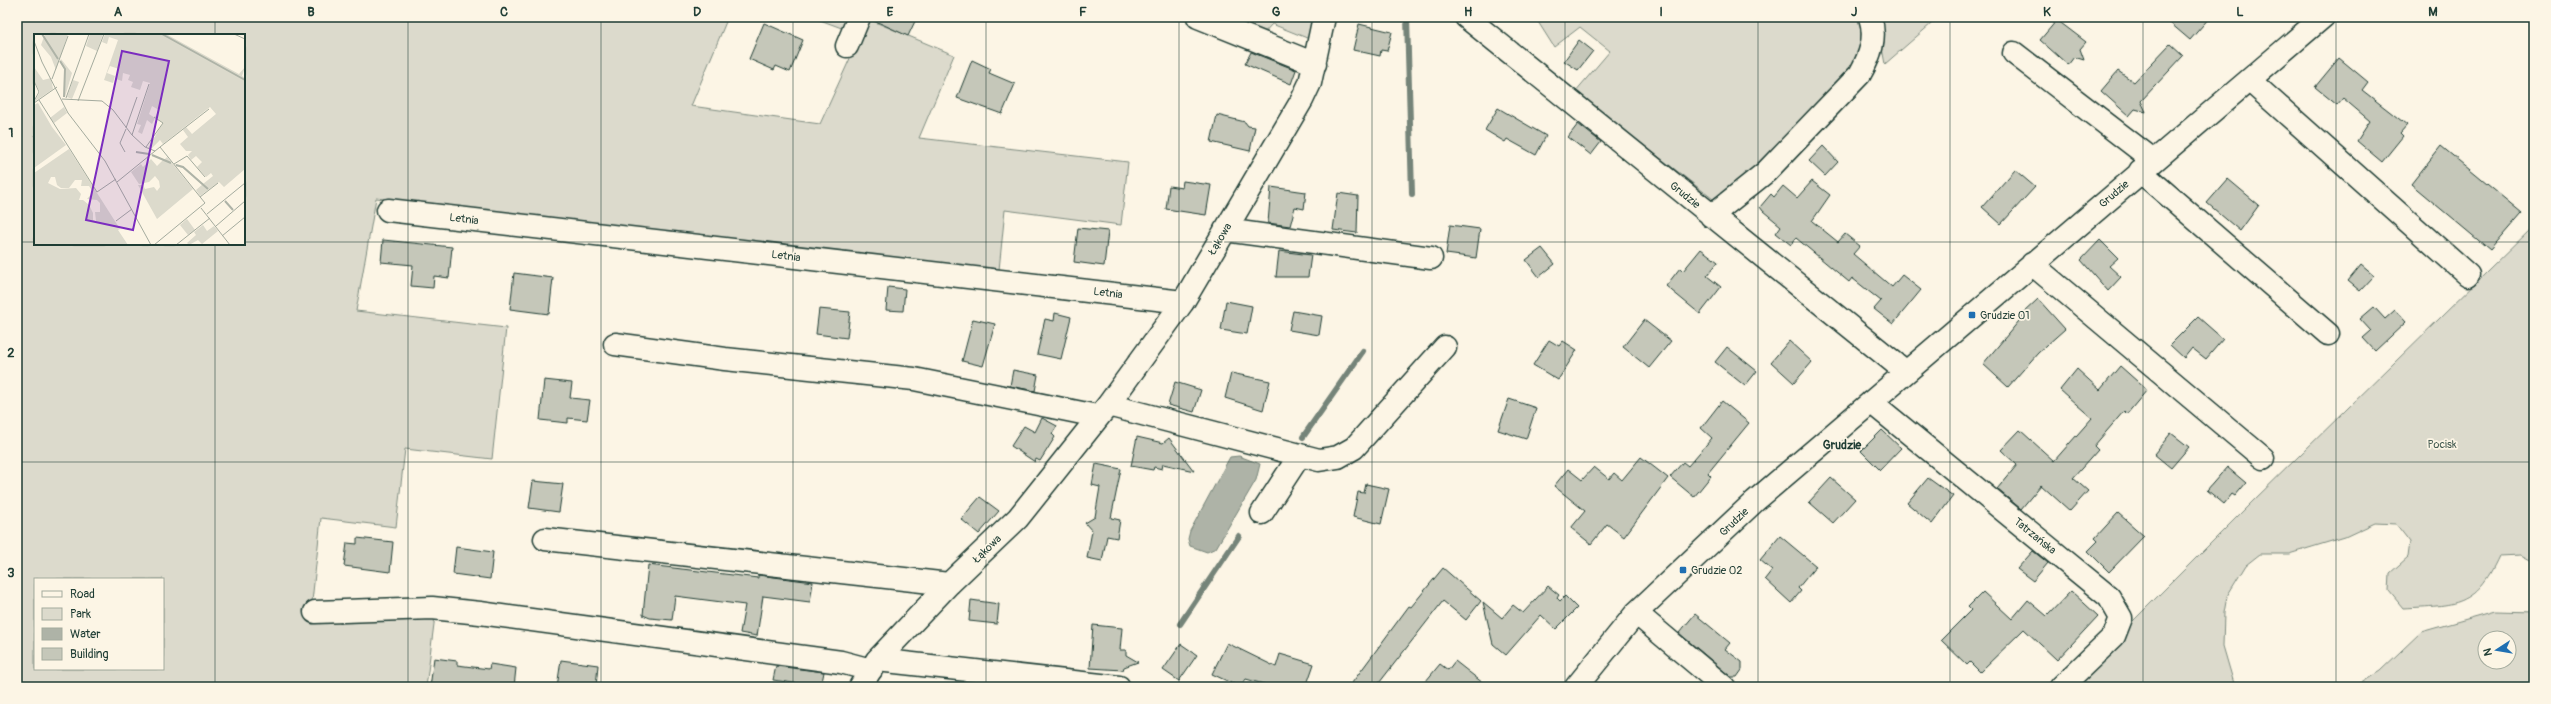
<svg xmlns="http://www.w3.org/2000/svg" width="2551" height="704" viewBox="0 0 2551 704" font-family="Pangolin,sans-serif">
<rect width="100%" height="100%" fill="#fcf5e5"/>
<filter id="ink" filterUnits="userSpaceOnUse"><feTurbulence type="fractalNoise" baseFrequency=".025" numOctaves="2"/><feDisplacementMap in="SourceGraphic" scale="8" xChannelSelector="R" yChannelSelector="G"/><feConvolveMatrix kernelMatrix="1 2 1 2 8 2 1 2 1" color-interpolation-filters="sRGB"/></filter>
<g filter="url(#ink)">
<path fill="#dcdacc" stroke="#7e8c80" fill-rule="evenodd" d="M17 17H728L691 106 820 124 868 19 954 55 919 138 1128 162 1121 225 1005 210 999 270 376 198 356 311 506 328 492 459 405 449 396 527 321 518 310 620 435 616 426 687H17ZM35 35H244V244H35ZM35 579H163V669H35Z
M812 17H853L847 30Z
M1214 17H1315L1312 40 1272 24 1262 35Z
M1535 17H1860L1862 55 1772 156 1713 199 1575 92 1610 51 1580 27 1554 47Z
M1876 17H1939L1885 64Z
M2534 226V562L2521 555 2499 556C2475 608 2456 605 2403 608L2389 591 2390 573 2408 557 2410 542 2396 524 2375 523 2345 537 2289 554H2260L2246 565 2227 596 2224 613 2223 646 2235 687H2067L2253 501Z
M2495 611 2534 612V687H2355L2380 671 2421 632ZM2485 638H2509V662H2485Z"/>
<path fill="#aeb3a7" stroke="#758479" d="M1239 456 1260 464 1256 480 1216 548 1207 552 1190 546 1188 539 1190 531 1230 457Z"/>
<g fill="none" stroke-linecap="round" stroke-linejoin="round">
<path stroke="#758479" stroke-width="6" d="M1407 17 1412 194
M1303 437 1363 351
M1180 624 1239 536"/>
</g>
<path fill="#c5c7b9" stroke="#1f3d34" d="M871 17H917L908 36 871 19Z
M2163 17H2210L2190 40Z
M2057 20 2086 42 2080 49 2084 60 2074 57 2068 65 2040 40Z
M764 23 803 40 790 72 776 66 774 70 749 59Z
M1359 24 1392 32 1387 51 1381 50 1380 56 1353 50Z
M1579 40 1593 51 1578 70 1564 61Z
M2170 44 2183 56 2141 101 2146 112 2135 109 2129 116 2101 91 2118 71 2134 82Z
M1251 52 1296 70 1291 84 1245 64Z
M2339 58 2368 82 2362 90 2407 125 2400 133 2403 136 2382 162 2357 141 2370 121 2343 98 2337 105 2315 87Z
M972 60 991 69 989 73 1015 84 1002 114 957 98Z
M1498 108 1546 136 1536 155 1507 139 1505 142 1485 130Z
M1217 115 1245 122 1248 126 1255 127 1250 151 1211 142Z
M1578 124 1601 142 1591 155 1568 137Z
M1823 146 1838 162 1825 176 1809 161Z
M2441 146 2522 213 2490 250 2411 184Z
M2015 170 2035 187 2001 224 1982 207Z
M2228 179 2259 205 2240 231 2207 203Z
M1183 181 1211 185 1206 215 1166 209 1169 186 1182 188Z
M1812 181 1830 195 1812 221 1838 242 1845 234 1860 246 1853 254 1892 287 1902 275 1921 290 1893 324 1874 309 1881 301 1852 278 1849 282 1796 238 1791 245 1776 233 1781 226 1763 211 1760 207 1771 194 1774 197 1783 186 1797 198Z
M1271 187 1306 192 1304 209 1295 207 1290 226 1268 223Z
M1338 193 1358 196 1357 233 1333 230Z
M1450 225 1480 229 1476 258 1446 254Z
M1078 228 1108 231 1104 266 1074 262Z
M383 240 452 247 449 278 434 276 433 288 411 286 413 265 381 262Z
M2100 240 2118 258 2109 266 2121 277 2108 291 2081 260Z
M1542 248 1555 264 1539 277 1526 260Z
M1701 249 1718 262 1707 276 1721 287 1700 314 1666 286 1680 268 1683 271Z
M1279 251 1311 255 1308 277H1276Z
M2361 265 2374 276 2360 291 2348 281Z
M514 273 553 278 549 314 510 309Z
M888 287 905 289 903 311 886 310Z
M2038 299 2065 329 2038 353 2008 387 1983 364 2024 315 2023 313Z
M1226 301 1252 306 1247 334 1221 330Z
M2374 307 2385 319 2395 310 2406 322 2375 351 2363 338 2371 331 2360 319Z
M819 309 850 312 847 338 816 334Z
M1293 311 1322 316 1319 335 1289 330Z
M1055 313 1071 317 1061 359 1037 354 1045 319 1054 321Z
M2198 317 2223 339 2206 359 2192 348 2184 358 2170 345Z
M973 319 995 324 983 366 962 361Z
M1644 320 1671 341 1649 368 1623 347Z
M1549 340 1559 346 1563 341 1577 350 1558 380 1533 365Z
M1789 341 1812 362 1794 383 1771 362Z
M1727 347 1757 371 1745 386 1715 362Z
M2120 366 2147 390 2127 414 2124 411 2094 446 2098 450 2073 478 2088 491 2070 511 2041 485 2021 509 1997 489 2017 465 2001 450 2020 430 2054 461 2092 418 2060 390 2077 369 2100 390Z
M1013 370 1038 375 1035 391 1010 386Z
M1231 373 1270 381 1263 410 1225 398Z
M544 380 572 383 570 398 590 400 587 420 568 418V423L540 420Z
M1175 382 1201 390 1194 412 1168 405Z
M1509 399 1536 408 1526 439 1498 430Z
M1722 401 1749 423 1708 473 1711 476 1694 497 1670 477 1683 462 1688 466 1712 438 1701 428Z
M1042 418 1057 426 1052 434 1055 437 1040 461 1036 459 1035 462 1011 446 1024 426 1035 432Z
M1882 430 1901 448 1880 470 1861 451Z
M2171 433 2189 447 2171 468 2154 454Z
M1137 437 1163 443 1169 438 1194 471 1163 464 1162 469 1154 467 1153 470 1131 466Z
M1641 457 1668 478 1624 537 1607 524 1591 544 1571 528 1585 511 1554 486 1568 469 1582 480 1594 467 1609 479 1614 473 1622 480Z
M1096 464 1121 469 1111 518 1120 520 1117 538 1107 536 1102 561 1087 558 1092 531 1085 523 1095 517 1100 487 1092 485Z
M2227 467 2246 483 2235 496 2232 494 2224 504 2207 490Z
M1831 478 1855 499 1833 523 1809 502Z
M1928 478 1953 496 1932 524 1907 503Z
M533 481 563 484 559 512 529 508Z
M1366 484 1389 489 1381 524 1353 517 1358 492 1364 493Z
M980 497 999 511 979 534 961 519Z
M2118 513 2144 536 2109 572 2088 551 2098 541 2095 538Z
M1780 536 1816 566 1798 588 1801 591 1791 603 1765 579 1772 570 1760 560Z
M357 538 393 542 390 572 344 566 347 543 357 544Z
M456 547 493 552 490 579 453 574Z
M2033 551 2048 563 2033 581 2017 569Z
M648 565 758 578V575L813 582 810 602 763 596 757 636 740 633 745 605 675 596 672 620 650 618 643 615Z
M1443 568 1481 601 1466 620 1443 601 1376 687H1349L1409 606 1411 607Z
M1548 586 1559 595 1557 598 1560 601 1565 596 1577 608 1556 629 1541 615 1506 655 1493 644 1483 602 1502 618 1513 605 1523 613Z
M2071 591 2098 616 2057 660 2024 629 1980 672 1970 662 1967 665 1941 640 1971 610 1968 607 1983 592 2012 619 2028 600 2047 616Z
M971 600 999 604 997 624 969 621Z
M1695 614 1730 643 1725 649 1742 662V670L1737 677H1731L1679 633Z
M1093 625 1122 628 1120 650H1126V655L1138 662 1124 667 1123 670 1090 668Z
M1227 643 1276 667 1280 654 1314 664 1306 687H1274L1246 679 1240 687 1212 674Z
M1181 644 1197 655 1179 681 1163 670Z
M434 658 457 661V665L489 669 490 664 516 668 514 687H430Z
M561 660 598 665 596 687H557Z
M1455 661 1488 687H1421L1440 664 1448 670Z
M776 666 824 672 821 687 773 680Z"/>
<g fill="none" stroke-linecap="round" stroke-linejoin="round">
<defs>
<path id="minor" d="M1198 17 1315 64
M1466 17 1906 372
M847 46 859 17
M2014 53 2153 160
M2249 80 2468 275
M2140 171 2328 334
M388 210 1183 302
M1711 216 1766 172 1860 74C1870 56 1877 38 1870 17
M1225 230 1431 258
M2032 264 2263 458
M615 344 725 359 914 379 1097 416
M1871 402 2109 597 2121 618 2114 636 2061 687
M1108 405 1319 460 1338 457 1354 448 1445 347
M1262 513 1300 455
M545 539 949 584
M315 612 432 608 480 613 841 662 871 670
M1636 613 1724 687
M877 660 1119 687
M860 687 877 660 949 584 1018 518 1108 405 1183 302 1302 100 1310 83 1324 17
M1576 687 1636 613 1755 501 2323 17"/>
</defs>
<use href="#minor" stroke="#1f3d34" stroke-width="25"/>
<use href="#minor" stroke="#fcf5e5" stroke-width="22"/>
</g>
</g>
<path fill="none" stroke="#1f3d34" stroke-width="1" stroke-opacity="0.55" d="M215 17V35M408 17V687M601 17V687M793 17V687M986 17V687M1179 17V687M1372 17V687M1565 17V687M1758 17V687M1950 17V687M2143 17V687M2336 17V687M17 242H35M244 242H2534M215 244V687M17 462H2534"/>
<g fill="#1f6fb2" stroke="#fcf5e5" stroke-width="1.5">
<rect x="1968" y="311" width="8" height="8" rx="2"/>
<rect x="1679" y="566" width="8" height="8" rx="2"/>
</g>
<g text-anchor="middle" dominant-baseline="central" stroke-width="3.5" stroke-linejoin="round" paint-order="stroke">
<g font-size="11" fill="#1f3d34" stroke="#fcf5e5">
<text transform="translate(2114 194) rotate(-41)">Grudzie</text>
<text transform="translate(1685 195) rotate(39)">Grudzie</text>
<text transform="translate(464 219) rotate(7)">Letnia</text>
<text transform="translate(1220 239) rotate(-59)">Łąkowa</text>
<text transform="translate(786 256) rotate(7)">Letnia</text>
<text transform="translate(1108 293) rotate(7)">Letnia</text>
<text transform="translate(1734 522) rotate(-44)">Grudzie</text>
<text transform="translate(2035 536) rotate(39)">Tatrzańska</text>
<text transform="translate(987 549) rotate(-44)">Łąkowa</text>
</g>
<g font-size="11" fill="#1f3d34" stroke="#fcf5e5" text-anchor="start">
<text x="1980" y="315">Grudzie 01</text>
<text x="1691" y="570">Grudzie 02</text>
</g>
<g font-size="11" fill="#455c52" stroke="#fcf5e5">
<text x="2442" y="444">Pocisk</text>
</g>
<g font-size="12" font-weight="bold" fill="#1f3d34" stroke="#fcf5e5">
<text x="1842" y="445">Grudzie</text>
</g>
</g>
<g transform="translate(34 34)">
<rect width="211" height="211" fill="#fcf5e5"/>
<path d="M11 0H34L22 36 17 23 7 11ZM56 0H69L63 17 52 12ZM71 0H132L205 40 211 33 208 42 211 44V135L190 153 185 148 166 162 162 156 169 150 149 134 142 132 141 130 149 133 169 150 179 142 177 139 172 143 170 141 163 133 168 128 162 122 157 126 154 121 158 117H152L146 110 154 103 149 96 152 93 158 100 182 80 176 73 129 110 126 106 117 115 114 114 129 89 121 83 125 76 118 72 115 80 121 84 118 90 113 86 108 100 104 98 107 91 103 90 116 49 109 47 106 56 97 53 99 48 94 46 96 41 89 39 88 47 82 45 85 35 76 32 73 39 81 42 79 49 70 46 84 6 75 3 73 10 68 8ZM27 25 38 39 31 63V36L26 28ZM0 33 9 46 17 44 19 55 0 68 6 58 0 47ZM39 46 45 48 38 65 33 63ZM4 69 18 93 32 111 0 134V71ZM30 73 33 79 20 89 16 84ZM35 115 86 195 84 196 94 211H0V139ZM17 143H21L23 151 27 154H35L41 146H48L47 152H55L59 158 53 165 63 166 66 169V178H61L62 187 59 186V179L55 171 49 166H45L47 160 42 154 26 155 14 149ZM118 121 130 126 133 123 159 155 123 185 104 151H109L111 155 120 153 123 157 126 153 125 147 121 142 115 148 105 150 97 138 107 130 109 133 117 125 123 132 129 126ZM153 185 161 196 154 201 146 191ZM169 191 173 197 180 192 184 197 168 210 164 206 155 211 153 209 162 201 160 198Z" fill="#dcdacc" fill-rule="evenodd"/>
<path fill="none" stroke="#aeb3a7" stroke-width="2" d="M8 0 24 25M128 0 211 46M26 27 31 35 30 63M102 118 115 120M118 121 137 129M142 131 149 133 174 155M191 167 199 176"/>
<path fill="none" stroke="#a4ab9e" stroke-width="1" d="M200 0 211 5M0 7 8 28 34 79 71 127 117 211M18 45 34 2M0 47 5 58 0 67M32 64 55 0M28 65 68 67 79 76 98 101 111 113 121 117M5 66 63 158 82 145M44 67 70 0M0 69 23 53M92 94 103 63M98 101 115 50M112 113 129 89 120 83M126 113 175 75M91 118 86 109 92 95M140 130 153 122 171 143M83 148 126 113 171 169 120 211M166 163 184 149M167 174 196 211M173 180 211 149M82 187 98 175M182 192 211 167M188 202 211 183M142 211 176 184"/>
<path fill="#7b2cbf" fill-opacity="0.15" stroke="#7b2cbf" stroke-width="2" d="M88 17 135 27 99 196 52 186Z"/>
<rect width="211" height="211" fill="none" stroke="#1f3d34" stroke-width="2"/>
</g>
<rect width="2551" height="704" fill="none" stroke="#fcf5e5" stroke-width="44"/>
<rect x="34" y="578" width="130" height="92" fill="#fcf5e5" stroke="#a4ab9e"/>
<rect x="42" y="591" width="20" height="6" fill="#fcf5e5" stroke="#a4ab9e"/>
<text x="70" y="598" font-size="12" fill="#1f3d34">Road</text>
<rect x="42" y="608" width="20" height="12" fill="#dcdacc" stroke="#a4ab9e"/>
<text x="70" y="618" font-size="12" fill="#1f3d34">Park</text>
<rect x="42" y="628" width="20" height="12" fill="#aeb3a7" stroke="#a4ab9e"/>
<text x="70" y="638" font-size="12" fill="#1f3d34">Water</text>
<rect x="42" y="648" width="20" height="12" fill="#c5c7b9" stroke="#a4ab9e"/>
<text x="70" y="658" font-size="12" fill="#1f3d34">Building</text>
<g transform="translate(2497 650) rotate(258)"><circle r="19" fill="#fcf5e5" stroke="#a4ab9e"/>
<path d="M0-3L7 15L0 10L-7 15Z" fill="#1f6fb2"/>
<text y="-6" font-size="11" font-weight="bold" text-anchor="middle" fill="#1f3d34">N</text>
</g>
<rect x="22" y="22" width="2507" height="660" fill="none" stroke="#1f3d34" stroke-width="1.5"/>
<g font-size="13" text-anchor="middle" font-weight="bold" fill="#1f3d34">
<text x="118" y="16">A</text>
<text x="311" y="16">B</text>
<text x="504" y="16">C</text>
<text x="697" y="16">D</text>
<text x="890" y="16">E</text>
<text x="1083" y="16">F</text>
<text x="1276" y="16">G</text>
<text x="1468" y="16">H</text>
<text x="1661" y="16">I</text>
<text x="1854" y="16">J</text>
<text x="2047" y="16">K</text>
<text x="2240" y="16">L</text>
<text x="2433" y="16">M</text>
<text x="11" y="137">1</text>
<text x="11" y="357">2</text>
<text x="11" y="577">3</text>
</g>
</svg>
